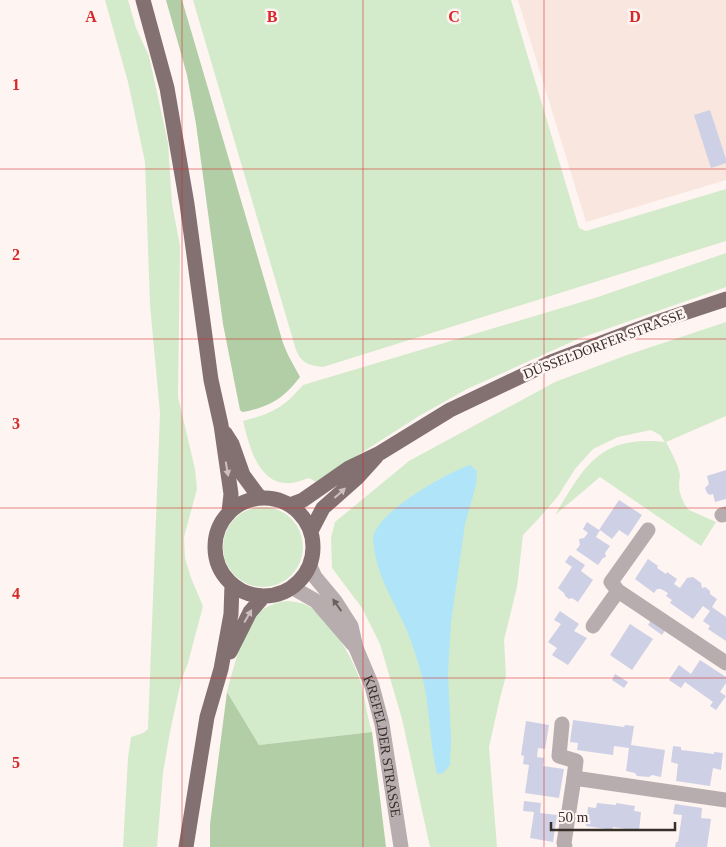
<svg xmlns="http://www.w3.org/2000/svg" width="726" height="847" viewBox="0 0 726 847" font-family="Georgia,serif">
<rect width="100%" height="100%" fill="#fef4f1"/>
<path fill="#f9e6df" d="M518 0H726V180L586 222Z"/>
<path fill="#d3ebca" d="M105 0H128L136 28 149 56 168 143 172 204 180 246 178 397 195 469 197 489 184 537 185 558 191 578 203 606 188 663 181 681 170 732 163 773 157 847H123L128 758 131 737 143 733 148 729 160 413 150 305 145 162 128 82Z
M193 0H511L579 228 586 231 726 189V241L323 367C309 365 302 364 296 350Z
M726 253V287L578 339 467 389 419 416 316 482 309 478C302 480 294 484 286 483 257 482 249 444 243 421 273 413 283 408 303 385L595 298Z
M726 322V416L666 442C671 452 679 465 680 476 680 479 679 481 679 484 679 494 683 503 689 510L716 522 701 546 600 477 555 515C585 465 600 435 665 442L660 435 651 430 618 437 593 449 575 469 558 496 541 516 523 535 517 587 504 640 506 676 500 698 489 747 497 847H430L402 719 380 644 362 608 332 568 331 538 335 522 409 461 555 382 627 355Z
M223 547a40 40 0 1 1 80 0a40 40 0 1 1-80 0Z
M288 601C296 602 304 603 310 607 332 622 353 658 361 683 365 699 367 716 372 732L259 745 227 692C233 670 241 637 254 618 262 607 276 602 288 601Z"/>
<path fill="#b2cea7" d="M166 0H182L283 343 288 355 300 377C283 399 270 407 242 412L240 410 223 324 196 124 187 75Z
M227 692 259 745 372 732 386 847H210V824Z"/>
<path fill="#b0e4f9" d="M470 465 477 471 476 485 465 524 451 622 448 673 451 739 450 765 443 773 437 774C430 744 430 714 424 684 420 668 414 649 408 633 396 604 377 578 374 546 374 542 372 538 374 534 382 510 446 473 470 465Z"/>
<path fill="#ced0e5" d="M710 110 726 159V163L711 168 694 115Z
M726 470V499L715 502 713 494 710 495 707 493 705 488 709 484 707 476Z
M619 500 642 515 628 536 619 530 612 539 600 530 596 537 610 546 605 553 606 557 603 558 598 565 576 550 580 545 579 539 584 538 588 533 583 529 587 522 599 530Z
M570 555 585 565 581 571 593 580 578 602 572 598 569 599 565 596 564 593 558 588 572 567 565 562Z
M648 559 658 566 657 568 666 574 667 572 677 579 674 584 680 588 687 578 693 577 701 583 702 588 705 587 710 591V594L717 599 712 607 726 617V641L708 629 710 626 703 621 710 611 703 606 693 619 670 603 672 600 666 596 668 593 661 589H657L654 593 635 579Z
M560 611 579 624 574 631 587 638 568 665 552 655 557 648 548 642 561 624 554 620Z
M652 619 666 629 662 635 648 625Z
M630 624 653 639 632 670 610 655Z
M700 660 726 677V683L720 692 726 696 716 710 710 706 713 702 685 682 681 688 669 680 679 665 691 674Z
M615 674 628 682 624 688 612 680Z
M573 720 624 727 625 725 634 726 631 745 665 750 661 777 652 775 649 777 637 776 635 773 626 771 629 748 614 746 613 755 577 750 578 743 570 742Z
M526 721 549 725 545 749 538 748 537 757 544 758 543 766 564 769 559 798 525 793 529 765 523 764 524 756 521 755Z
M673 746 681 747V750L698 752 714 754V752L723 753 721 770 713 768 710 786 676 781 678 764 671 762Z
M524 801 541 803 540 813 557 815 553 842 530 838 534 812 523 811Z
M597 803 616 805V803L635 806 634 811 641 812 639 831 613 827 612 830 586 826 588 807 596 808Z
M675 804 702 808 701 818 711 819 707 847H675L676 842H678L682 815 673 814Z"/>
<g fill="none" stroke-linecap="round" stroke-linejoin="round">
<g stroke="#b8adae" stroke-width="15">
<path d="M722 515 726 514"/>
<path d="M648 530 611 582 618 591 726 663"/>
<path id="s1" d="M310 566 315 577 335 601 351 626 356 648 372 686 382 724 401 847"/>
<path d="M293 588 316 601 353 644"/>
<path d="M593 626 618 591"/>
<path d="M562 724 559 756 576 761 574 778"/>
<path d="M565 847 564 843 574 778 726 800"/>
</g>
<path stroke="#837071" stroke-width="15" d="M143 0 167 88 187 204 211 380 221 425 231 494 229 512
M225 433 232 444 243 475 260 498
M215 547a49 49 0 1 1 98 0a49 49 0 1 1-98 0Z
M290 505 303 500 349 468 380 453 450 410 551 362 657 322 726 299
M311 531 323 508 357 478 376 457
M230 652 250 612 263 597
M186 847 207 717 221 669 231 614 232 585"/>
</g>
<defs><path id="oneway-solid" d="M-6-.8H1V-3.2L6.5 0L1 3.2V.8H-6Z" transform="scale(1.25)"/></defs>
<g fill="#cdbfbe">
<use href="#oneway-solid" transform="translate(227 469) rotate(80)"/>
<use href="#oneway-solid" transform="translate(340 493) rotate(-42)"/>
<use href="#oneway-solid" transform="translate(248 616) rotate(-60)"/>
</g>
<use fill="#6b615f" href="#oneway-solid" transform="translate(337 605) rotate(-125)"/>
<path fill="none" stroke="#d62828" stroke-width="1" stroke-opacity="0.55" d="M182 0V847M363 0V847M544 0V847M0 169H726M0 339H726M0 508H726M0 678H726"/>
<g text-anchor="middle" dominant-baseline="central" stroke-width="5" stroke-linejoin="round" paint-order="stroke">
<g font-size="14" fill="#382f2b" stroke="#fef4f1">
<text transform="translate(604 344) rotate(-21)">DÜSSELDORFER STRASSE</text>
<text stroke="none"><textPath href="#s1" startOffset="198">KREFELDER STRASSE</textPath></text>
</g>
</g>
<g font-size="16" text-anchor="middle" font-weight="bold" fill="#d62828" stroke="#fef4f1" stroke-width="5" stroke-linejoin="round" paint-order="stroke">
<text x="91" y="22">A</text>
<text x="272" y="22">B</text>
<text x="454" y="22">C</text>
<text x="635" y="22">D</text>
<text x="16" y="90">1</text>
<text x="16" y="260">2</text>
<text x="16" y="429">3</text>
<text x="16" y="599">4</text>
<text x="16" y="768">5</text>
</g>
<path d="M551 822v8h124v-8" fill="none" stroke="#382f2b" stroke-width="2.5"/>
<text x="558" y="822" font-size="15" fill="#382f2b" stroke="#fef4f1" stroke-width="4" paint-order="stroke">50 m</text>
</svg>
